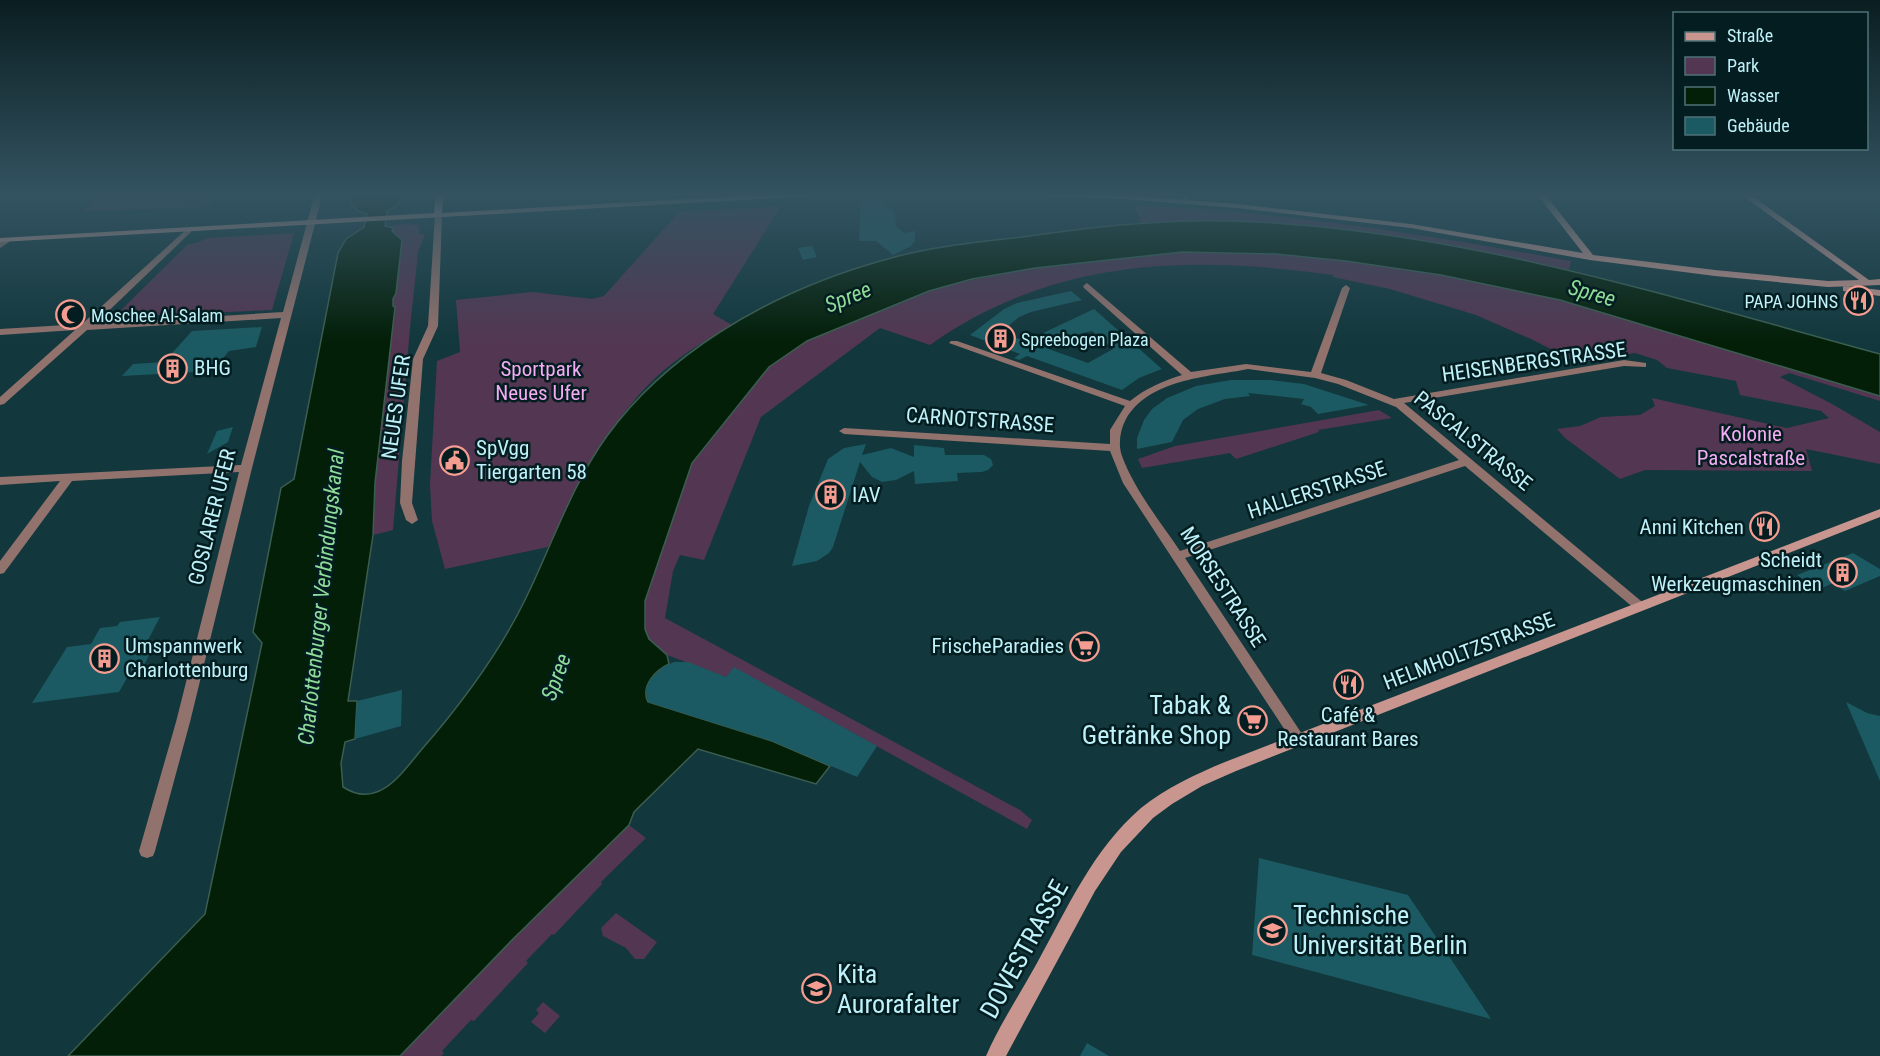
<svg xmlns="http://www.w3.org/2000/svg" width="1880" height="1056" viewBox="0 0 1880 1056" font-family="'Roboto Condensed',sans-serif">
<rect width="100%" height="100%" fill="#12373c"/>
<path fill="#533752" d="M104 193H208L211 207 82 211Z
M1134 205C1281 211 1427 235 1571 261L1569 270C1429 240 1285 214 1141 223Z
M781 206 713 314 732 325C708 339 684 353 663 371 608 419 580 484 548 547L445 569 432 521 430 484 437 361 460 352 456 300 533 292 592 299 604 296 679 212Z
M408 224 419 225V234H425L418 252 410 328 393 530 373 535 375 483 395 307H393V298L396 293 392 231 385 226Z
M294 233 272 310 114 317 187 245 199 242 207 238Z
M1211 251C1329 254 1447 272 1562 301 1669 327 1774 363 1880 396V401L1789 373 1780 377 1832 404 1880 432V464L1806 449 1812 471 1645 470 1620 479 1565 438 1557 429 1580 426 1601 417 1640 415 1655 406 1652 398 1787 428 1829 418 1821 411 1740 395 1736 381 1667 368 1657 360 1635 353 1578 363 1533 340 1476 315 1390 289 1333 277V275C1188 255 1053 258 930 345L880 328 761 417 704 560 680 555 673 571 665 618 1020 810 1032 820 1027 829 735 668 726 677 667 655 649 639 645 629V601L692 463 769 367 807 341 945 285 1035 268 1156 254Z
M1379 410 1392 418 1318 430 1319 432 1236 459 1230 453 1142 468 1138 459 1175 446Z
M629 825 646 838 601 882 602 884 554 935 552 934 526 961 528 963 474 1021 471 1020 442 1051 444 1053 441 1056H400L513 939Z
M616 913 657 942 644 959H635L626 948 603 936 601 928Z
M543 1002 560 1016 545 1033 531 1022 539 1013 536 1010Z"/>
<path fill="#031f08" stroke="#3b5e50" stroke-width="1.5" d="M352 193H406L395 207 387 211 385 226 393 228 392 231 402 240 396 293 393 299V306L395 307 375 483 373 535 348 701H357L355 739 345 742 341 763 343 787C378 810 401 774 422 749 462 703 498 655 525 600 552 545 571 486 607 436 638 393 675 361 720 332 773 298 834 273 895 257 936 246 980 242 1022 237 1091 227 1161 219 1231 221 1453 227 1670 297 1880 354V396L1560 300 1441 275 1346 261 1276 254 1182 252 1035 268 972 279 929 291 807 341 769 367 692 463 645 601V629L649 639 667 655 669 664C656 670 640 686 648 702L772 741 830 766 816 784 698 749 634 812 629 825 513 939 400 1056H68L205 914 262 643 253 632 281 488 294 479 338 253 346 239 364 227 367 214 358 211 351 203Z"/>
<path fill="#1b5a62" fill-rule="evenodd" d="M879 200 895 212 896 226 904 233 915 231V241L911 246 893 255 876 241H859L860 201Z
M812 246 817 257 803 260 798 248Z
M1071 291 1082 300 1031 312 1019 317 1000 333 1032 343 1045 332 1094 309 1162 369 1139 378 1122 390 1027 356 1019 360 1014 358 1020 354 970 335 1004 309 1017 303ZM1092 331 1113 349 1088 363 1046 348 1075 335Z
M262 327 256 347 229 351 213 371 122 376 133 364 164 362 192 331Z
M1231 380H1270L1304 384 1369 405 1318 414 1311 407 1301 404 1304 399 1248 393 1250 396 1225 399 1198 409 1183 420 1172 442 1137 449V438L1144 420 1152 409 1167 398 1196 386Z
M233 427 228 442 207 454 217 431Z
M866 444 862 455 891 448 914 457V445L944 448 945 455H984L991 459 993 465 988 470 982 472 957 473 958 481 915 484 914 471 896 480 882 482 872 477 860 462 833 547 829 553 817 561 792 566 809 506 828 459 844 448Z
M1853 553 1880 569V576L1845 591 1833 583 1818 590 1797 575Z
M160 617 146 644 156 642 142 669 131 671 119 692 32 703 67 647 91 644 100 628 117 626 120 622Z
M674 662H688L726 677 734 667 877 746 857 777 772 741 648 702 646 689 650 680 663 667Z
M402 690 401 726 355 739 357 701Z
M1846 702 1867 713 1880 716V781Z
M1259 858 1408 895 1491 1019 1252 955Z
M1087 1043 1109 1056H1080Z"/>
<g fill="none" stroke-linecap="round" stroke-linejoin="round">
<path fill="#92726d" fill-rule="evenodd" d="M315 193H323L252 468 190 722 155 851 153 856 147 858 141 856 139 851 176 722 239 472 72 481 4 573 0 574V561L60 481 0 485V477L241 465 281 318 87 330 4 404 0 405V397L75 330 0 335V329L82 324 188 228H191V232L95 324 283 312Z
M1180 193H1188L1189 203H1183Z
M435 214 442 216 438 326 423 359 412 503 418 520 412 524 406 520 400 503 402 461 413 359 428 326Z
M5 238 12 240 0 248V242Z
M1087 283 1191 372 1246 364 1311 372 1342 288 1346 285 1350 288 1321 373 1346 380 1394 399 1624 360 1646 363V367L1624 366 1404 403 1647 606 1645 609H1635L1465 466 1185 558 1306 740 1304 744 1299 746 1294 744 1123 483 1110 451 844 434 839 431 844 428 1110 444V430L1125 406 949 343 951 341H957L1130 401C1146 388 1163 381 1182 375L1084 288 1083 286ZM1248 369 1315 378 1338 384 1396 407 1459 460 1180 551C1160 521 1135 491 1122 456 1118 445 1120 431 1125 421 1147 379 1208 377 1248 369Z"/>
<path fill="#c8968f" fill-rule="evenodd" d="M436 193H444L442 213 788 193H836L832 195 0 242V238L434 213Z
M1003 193 1124 195 1237 204 1411 224 1583 253 1536 193H1544L1593 255 1715 270 1828 281 1859 280 1739 193H1748L1869 280 1880 279V285L1828 287 1715 276 1590 260 1411 228 1237 208 1124 199 1007 195Z
M1846 286 1880 290V296L1843 291V287Z
M1880 509V517L1236 771 1202 786 1172 804 1153 818 1121 852 1095 891 1006 1056H986C1000 1024 1020 994 1037 963 1067 909 1093 849 1141 808 1166 788 1196 774 1225 762Z"/>
</g>
<linearGradient id="sky" x2="0" y2="1"><stop stop-color="#0a1e21"/><stop offset="0.57" stop-color="#335361"/><stop offset="1" stop-color="#335361" stop-opacity="0"/></linearGradient>
<rect width="1880" height="341" fill="url(#sky)"/>
<defs>
<symbol id="restaurant-ring" viewBox="-11 -11 22 22"><circle r="9.5" fill="#041d20" stroke="#f59c91" stroke-width="1.5"/><path d="M-5-6h1v4h1v-4h1v4h1v-4h1v5L-1.5 .5V6h-2V.5L-5-1ZM5-6V6H3V1.5H1.5Q1.5-4 5-6Z" fill="#f59c91"/></symbol>
<symbol id="mosque-ring" viewBox="-11 -11 22 22"><circle r="9.5" fill="#041d20" stroke="#f59c91" stroke-width="1.5"/><path d="M3.5-4.9A6 6 0 1 0 3.5 4.9A5 5 0 1 1 3.5-4.9Z" fill="#f59c91"/></symbol>
<symbol id="building-ring" viewBox="-11 -11 22 22"><circle r="9.5" fill="#041d20" stroke="#f59c91" stroke-width="1.5"/><path d="M-4-6H4V6H1V3H-1V6H-4ZM-2.5-4.3h1.7v1.8h-1.7ZM.8-4.3h1.7v1.8H.8ZM-2.5-1h1.7V.8h-1.7ZM.8-1h1.7V.8H.8Z" fill="#f59c91"/></symbol>
<symbol id="civic-ring" viewBox="-11 -11 22 22"><circle r="9.5" fill="#041d20" stroke="#f59c91" stroke-width="1.5"/><path d="M-.6-6.5H3V-4.5H.6V-3L4-1V1h2V6H-6V1h2V-1L-.6-3ZM-1.2 2.5V6h2.4V2.5Z" fill="#f59c91"/></symbol>
<symbol id="supermarket-ring" viewBox="-11 -11 22 22"><circle r="9.5" fill="#041d20" stroke="#f59c91" stroke-width="1.5"/><path d="M-6-5.5h2.5l.6 2H6L4.5 2H-2.5L-4.4-4H-6ZM-1.5 3.2a1.3 1.3 0 1 0 .1 0ZM3 3.2a1.3 1.3 0 1 0 .1 0Z" fill="#f59c91"/></symbol>
<symbol id="university-ring" viewBox="-11 -11 22 22"><circle r="9.5" fill="#041d20" stroke="#f59c91" stroke-width="1.5"/><path d="M0-5L7-2L0 1L-7-2ZM-4 1L0 2.5L4 1V4Q0 6-4 4Z" fill="#f59c91"/></symbol>
<symbol id="school-ring" viewBox="-11 -11 22 22"><circle r="9.5" fill="#041d20" stroke="#f59c91" stroke-width="1.5"/><path d="M0-5L7-2L0 1L-7-2ZM-4 1L0 2.5L4 1V4Q0 6-4 4Z" fill="#f59c91"/></symbol>
</defs>
<g fill-rule="evenodd">
<use href="#restaurant-ring" x="1842" y="284" width="33" height="33"/>
<use href="#mosque-ring" x="54" y="298" width="33" height="33"/>
<use href="#building-ring" x="984" y="322" width="33" height="33"/>
<use href="#building-ring" x="156" y="352" width="33" height="33"/>
<use href="#civic-ring" x="438" y="444" width="33" height="33"/>
<use href="#building-ring" x="814" y="478" width="33" height="33"/>
<use href="#restaurant-ring" x="1748" y="510" width="33" height="33"/>
<use href="#building-ring" x="1826" y="556" width="33" height="33"/>
<use href="#supermarket-ring" x="1068" y="630" width="33" height="33"/>
<use href="#building-ring" x="88" y="642" width="33" height="33"/>
<use href="#restaurant-ring" x="1332" y="668" width="33" height="33"/>
<use href="#supermarket-ring" x="1236" y="704" width="33" height="33"/>
<use href="#university-ring" x="1256" y="914" width="33" height="33"/>
<use href="#school-ring" x="800" y="972" width="33" height="33"/>
</g>
<g text-anchor="middle" dominant-baseline="central" stroke-width="5" stroke-linejoin="round" paint-order="stroke">
<g font-size="18" fill="#bef1f9" stroke="#041d20" text-anchor="start">
<text x="1838" y="301" text-anchor="end">PAPA JOHNS</text>
<text x="91" y="315">Moschee Al-Salam</text>
<text x="1021" y="339">Spreebogen Plaza</text>
</g>
<g font-size="21" fill="#bef1f9" stroke="#041d20">
<text transform="translate(1534 362) rotate(-8)">HEISENBERGSTRASSE</text>
<text transform="translate(396 407) rotate(-82)">NEUES UFER</text>
<text transform="translate(980 420) rotate(4)">CARNOTSTRASSE</text>
<text transform="translate(1473 441) rotate(39)">PASCALSTRASSE</text>
<text transform="translate(1317 490) rotate(-18)">HALLERSTRASSE</text>
<text transform="translate(212 517) rotate(-76)">GOSLARER UFER</text>
<text transform="translate(1223 587) rotate(57)">MORSESTRASSE</text>
<text transform="translate(1469 651) rotate(-21)">HELMHOLTZSTRASSE</text>
</g>
<g font-size="21" fill="#bef1f9" stroke="#041d20" text-anchor="start">
<text x="194" y="368">BHG</text>
<text x="476" y="448">SpVgg<tspan x="476" dy="24">Tiergarten 58</tspan></text>
<text x="852" y="495">IAV</text>
<text x="1744" y="527" text-anchor="end">Anni Kitchen</text>
<text x="1822" y="560" text-anchor="end">Scheidt<tspan x="1822" dy="24">Werkzeugmaschinen</tspan></text>
<text x="125" y="646">Umspannwerk<tspan x="125" dy="24">Charlottenburg</tspan></text>
<text x="1064" y="646" text-anchor="end">FrischeParadies</text>
<text x="1348" y="715" text-anchor="middle">Café &amp;<tspan x="1348" dy="24">Restaurant Bares</tspan></text>
</g>
<g font-size="21" fill="#f4acf2" stroke="#041d20">
<text x="541" y="369">Sportpark<tspan x="541" dy="24">Neues Ufer</tspan></text>
<text x="1751" y="434">Kolonie<tspan x="1751" dy="24">Pascalstraße</tspan></text>
</g>
<g font-size="22" font-style="italic" fill="#8edc98" stroke="#041d20">
<text transform="translate(1592 293) rotate(16)">Spree</text>
<text transform="translate(848 297) rotate(-22)">Spree</text>
<text transform="translate(321 597) rotate(-84)">Charlottenburger Verbindungskanal</text>
<text transform="translate(556 677) rotate(-70)">Spree</text>
</g>
<g font-size="26" fill="#bef1f9" stroke="#041d20" text-anchor="start">
<text x="1231" y="705" text-anchor="end">Tabak &amp;<tspan x="1231" dy="30">Getränke Shop</tspan></text>
<text x="1293" y="915">Technische<tspan x="1293" dy="30">Universität Berlin</tspan></text>
<text x="837" y="974">Kita<tspan x="837" dy="30">Aurorafalter</tspan></text>
</g>
<g font-size="26" fill="#bef1f9" stroke="#041d20">
<text transform="translate(1024 949) rotate(-61)">DOVESTRASSE</text>
</g>
</g>
<rect x="1673" y="12" width="195" height="138" fill="#041d20" stroke="#4e7277" stroke-width="1.5"/>
<rect x="1685" y="32" width="30" height="9" fill="#c8968f" stroke="#4e7277" stroke-width="1.5"/>
<text x="1727" y="42" font-size="18" fill="#bef1f9">Straße</text>
<rect x="1685" y="57" width="30" height="18" fill="#533752" stroke="#4e7277" stroke-width="1.5"/>
<text x="1727" y="72" font-size="18" fill="#bef1f9">Park</text>
<rect x="1685" y="87" width="30" height="18" fill="#031f08" stroke="#4e7277" stroke-width="1.5"/>
<text x="1727" y="102" font-size="18" fill="#bef1f9">Wasser</text>
<rect x="1685" y="117" width="30" height="18" fill="#1b5a62" stroke="#4e7277" stroke-width="1.5"/>
<text x="1727" y="132" font-size="18" fill="#bef1f9">Gebäude</text>
</svg>
